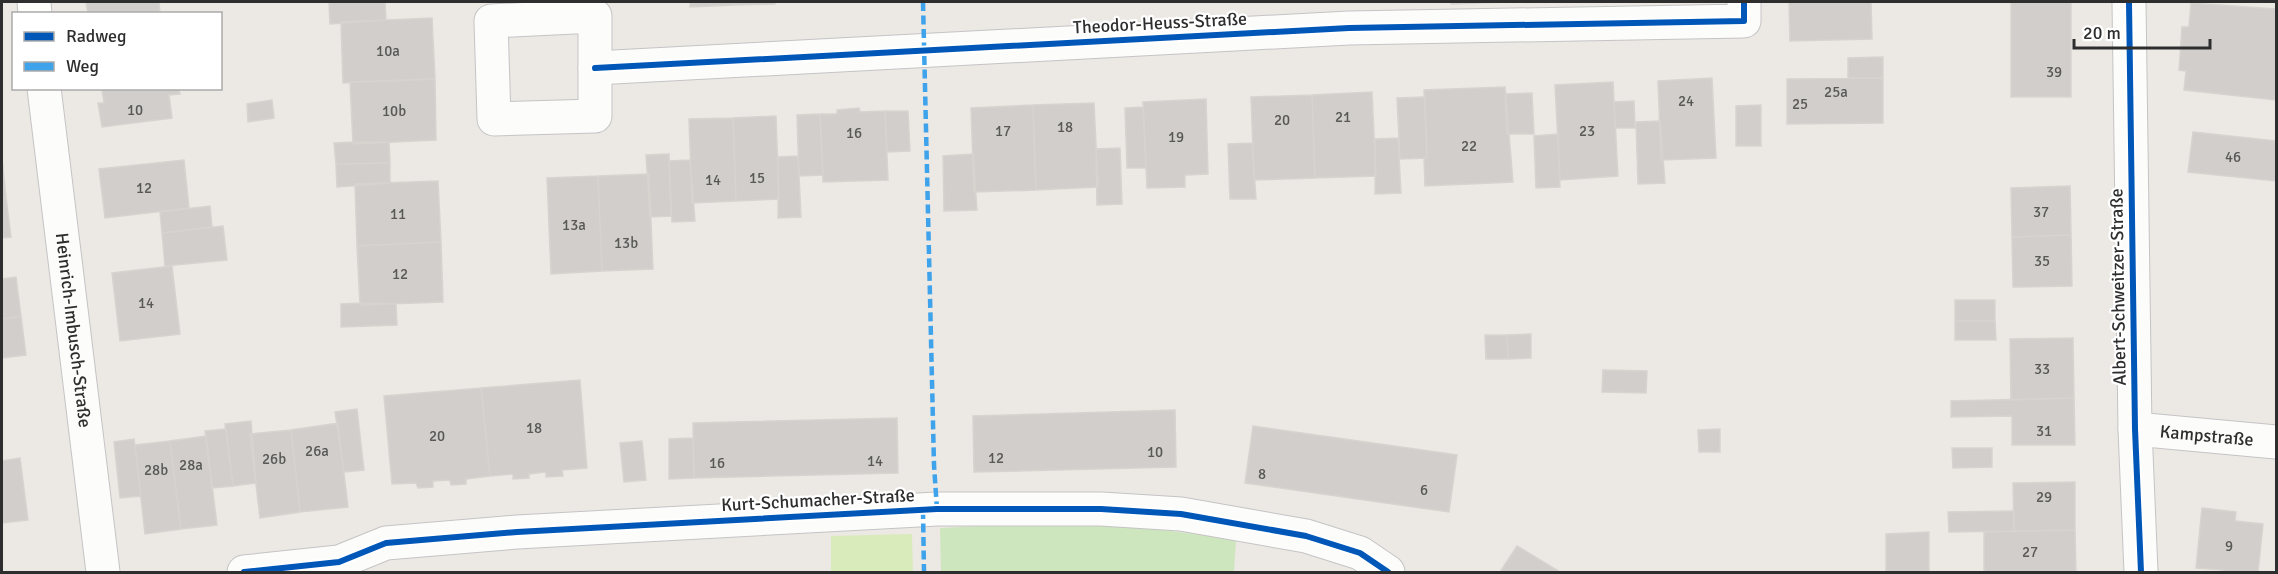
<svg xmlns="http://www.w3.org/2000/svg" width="2278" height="574" viewBox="0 0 2278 574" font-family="Signika,sans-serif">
<rect width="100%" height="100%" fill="#ece8e4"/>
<path fill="#cee6be" d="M1093 520 1236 540 1234 572H941L940 528Z"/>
<path fill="#d9eabb" d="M912 534 913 572H831V536Z"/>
<path fill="#d1cecb" stroke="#d7d4d0" stroke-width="1.5" d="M86 2H159L160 14H88Z
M329 2H385L386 20 330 24Z
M690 2H734V5L690 7Z
M734 2H775V4L734 5Z
M1451 2H1505L1451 4Z
M1789 2H1871L1872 39 1790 41Z
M2011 2H2071V97H2011Z
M2191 3 2276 9V100L2184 90 2186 71 2179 70 2182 27H2189Z
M432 18 435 79 343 83 341 22Z
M1883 57V78H1848V58Z
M1712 78 1716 158 1661 160 1658 81Z
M1883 78V123L1787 124V79Z
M435 79 436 140 353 144 350 82Z
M1613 82 1618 176 1560 180 1555 85Z
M1505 87 1513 182 1425 186 1424 158H1427L1424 90Z
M97 88H179L180 94 169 95 172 118 102 127 98 103H104L102 90Z
M1372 92 1376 176 1315 178 1312 95Z
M1532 93 1534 134H1507L1505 94Z
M1312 95 1315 178 1254 180 1251 97Z
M1425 97 1427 158 1400 159 1397 98Z
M1206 99 1208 174 1185 175V187L1147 188 1143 102Z
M272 100 274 118 248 122 247 104Z
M1634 101 1635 128H1615L1614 102Z
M1094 103 1098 187 1036 190 1033 105Z
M1033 105 1036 190 974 192 971 108Z
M1761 105V146H1736V106Z
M1143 107 1146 168H1127L1125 108Z
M859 108 860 112 885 111 888 180 823 182 820 114H837V110Z
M885 111H908L910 151 887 152Z
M820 114 823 175 799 176 797 115Z
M776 116 779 199 736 201 733 118Z
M733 118 736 201 692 203 689 119Z
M1660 121 1665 183 1638 184 1636 122Z
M2193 132 2276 141V181L2188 172Z
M1558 134 1560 187 1536 188 1534 136Z
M1398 138 1401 193 1375 194V139Z
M353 142H389L390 163 336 164 334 143Z
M1252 143 1256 199H1230L1228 144Z
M1120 148 1122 204 1097 205 1096 149Z
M669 154 671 216 650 217 646 155Z
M973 154 977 210 944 211 943 156Z
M798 156 801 217 778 218V157Z
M2 158 6 198H2Z
M184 160 189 208 105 218 99 169Z
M690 160 695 221 672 222 669 161Z
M390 163V183L337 187 336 164Z
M649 174 653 269 602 271 598 176Z
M598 176 602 271 551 274 547 178Z
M438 181 441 242 357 246 355 184Z
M2070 186 2071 235 2012 237 2011 188Z
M2 198H6L11 237 2 238Z
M210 206 212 227 162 233 160 212Z
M223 226 227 260 165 266 162 233Z
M2071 235 2072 286 2013 287 2012 237Z
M441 242 443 302 360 305 357 246Z
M172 266 180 334 120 341 112 273Z
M16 277 21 316 2 319V279Z
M1955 300H1995V321H1955Z
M360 303 396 304 397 325 341 327V304Z
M21 316 26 355 2 358V319Z
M1955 321H1995L1996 340H1955Z
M1531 334V358L1508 359 1507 335Z
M1485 335H1507L1508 359H1486Z
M2073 338 2074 398 2011 400 2010 339Z
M1603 370 1647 371 1646 393 1602 392Z
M580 380 587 468 562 470 563 476 546 477V472L529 474V478L513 479V474L490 476 481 388Z
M481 388 490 476 466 479V484L451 485 450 480 433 481V487L418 488 416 483 392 484 384 396Z
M2074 398 2075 445H2012V416L1951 417V401Z
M357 409 364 470 344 472 335 412Z
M1175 410 1176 467 974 472 973 416Z
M897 418 898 473 694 478 693 423Z
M251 421 256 483 233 486 225 424Z
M338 423 348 507 300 512 291 430Z
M1253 426 1457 455 1449 512 1245 483Z
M226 429 233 486 212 488 205 431Z
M1720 429V452H1699L1698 430Z
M291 430 300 512 260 518 250 434Z
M206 436 217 525 181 529 170 441Z
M693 438 694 478 669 479V439Z
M134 439 141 496 120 498 114 442Z
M170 441 181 529 145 534 135 445Z
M642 441 646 480 624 482 620 443Z
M1952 448H1992V467L1953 468Z
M20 458 28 520 2 523V461Z
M2075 482V530L2014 531 2013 483Z
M2202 508 2236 512 2235 521 2263 524 2258 572H2222L2223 570 2196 568Z
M2014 511V531L1949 532 1948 512Z
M2075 530 2076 572H1984V532Z
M1929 532V572H1886V534Z
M1517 546 1560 572H1500Z"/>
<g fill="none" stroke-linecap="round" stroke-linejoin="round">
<defs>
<g id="street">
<path d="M34 2 35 14"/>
<path d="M2129 2 2135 429 2141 572"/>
<path d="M595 16V116L494 119 491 21Z"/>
<path d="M595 68 1349 28 1744 21V2"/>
<path id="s1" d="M44 88 103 572"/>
<path id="s2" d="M2135 429 2276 442"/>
<path d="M244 572 339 562 386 543 517 532 937 509H1101L1181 514 1306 536 1360 553 1388 572"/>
</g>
</defs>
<use href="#street" stroke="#c5c4c5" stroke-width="35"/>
<use href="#street" stroke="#fcfcfb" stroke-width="33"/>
<path stroke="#3ea3eb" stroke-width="4.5" stroke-dasharray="9 4.5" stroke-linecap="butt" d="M923 2 934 465 937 509
M923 510 924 572"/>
<defs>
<path id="cycleway" d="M2129 2 2135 429 2141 572
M595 68 1349 28 1744 21V2
M244 572 339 562 386 543 517 532 937 509H1101L1181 514 1306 536 1360 553 1388 572"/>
</defs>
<use href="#cycleway" stroke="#fff" stroke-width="10"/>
<use href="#cycleway" stroke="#0057b8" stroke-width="6"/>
</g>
<g text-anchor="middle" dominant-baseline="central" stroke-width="4.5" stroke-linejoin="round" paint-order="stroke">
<g font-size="15" fill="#585857">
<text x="388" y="51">10a</text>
<text x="2054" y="72">39</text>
<text x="1836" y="92">25a</text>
<text x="1686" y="101">24</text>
<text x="1800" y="104">25</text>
<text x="135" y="110">10</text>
<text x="394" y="111">10b</text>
<text x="1343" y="117">21</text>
<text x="1282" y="120">20</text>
<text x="1065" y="127">18</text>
<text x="1003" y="131">17</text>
<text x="1587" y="131">23</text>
<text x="854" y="133">16</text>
<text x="1176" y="137">19</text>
<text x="1469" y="146">22</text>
<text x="2233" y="157">46</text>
<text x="757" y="178">15</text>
<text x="713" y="180">14</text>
<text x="144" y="188">12</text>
<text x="2041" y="212">37</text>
<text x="398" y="214">11</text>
<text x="574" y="225">13a</text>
<text x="626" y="243">13b</text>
<text x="2042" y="261">35</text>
<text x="400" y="274">12</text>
<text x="146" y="303">14</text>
<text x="2042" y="369">33</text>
<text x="534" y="428">18</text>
<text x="2044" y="431">31</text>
<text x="437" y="436">20</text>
<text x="317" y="451">26a</text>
<text x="1155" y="452">10</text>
<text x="996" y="458">12</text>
<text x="274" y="459">26b</text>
<text x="875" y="461">14</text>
<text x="717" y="463">16</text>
<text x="191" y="465">28a</text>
<text x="156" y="470">28b</text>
<text x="1262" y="474">8</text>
<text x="1424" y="490">6</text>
<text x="2044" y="497">29</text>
<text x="2229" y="546">9</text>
<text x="2030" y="552">27</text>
</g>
<g font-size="18" fill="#2e2e2e" stroke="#fff">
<text transform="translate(1160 23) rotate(-3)">Theodor-Heuss-Straße</text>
<text transform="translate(2118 287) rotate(-91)">Albert-Schweitzer-Straße</text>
<text stroke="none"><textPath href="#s1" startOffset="244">Heinrich-Imbusch-Straße</textPath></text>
<text stroke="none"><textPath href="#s2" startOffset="72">Kampstraße</textPath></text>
<text transform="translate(818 500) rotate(-3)">Kurt-Schumacher-Straße</text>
</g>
</g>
<rect width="2278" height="574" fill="none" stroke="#2e2e2e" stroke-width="6"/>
<rect x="12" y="12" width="210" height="78" fill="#ffffff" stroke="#ababab" stroke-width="1.5"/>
<rect x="24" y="32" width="30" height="9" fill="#0057b8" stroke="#ababab" stroke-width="1.5"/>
<text x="66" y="42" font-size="18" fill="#2e2e2e">Radweg</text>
<rect x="24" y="62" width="30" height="9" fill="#3ea3eb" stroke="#ababab" stroke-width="1.5"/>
<text x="66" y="72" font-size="18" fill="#2e2e2e">Weg</text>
<path d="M2074 39v9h136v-9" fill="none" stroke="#2e2e2e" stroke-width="3"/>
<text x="2083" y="39" font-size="18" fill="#2e2e2e" stroke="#ffffff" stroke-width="4.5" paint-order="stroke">20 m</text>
</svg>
